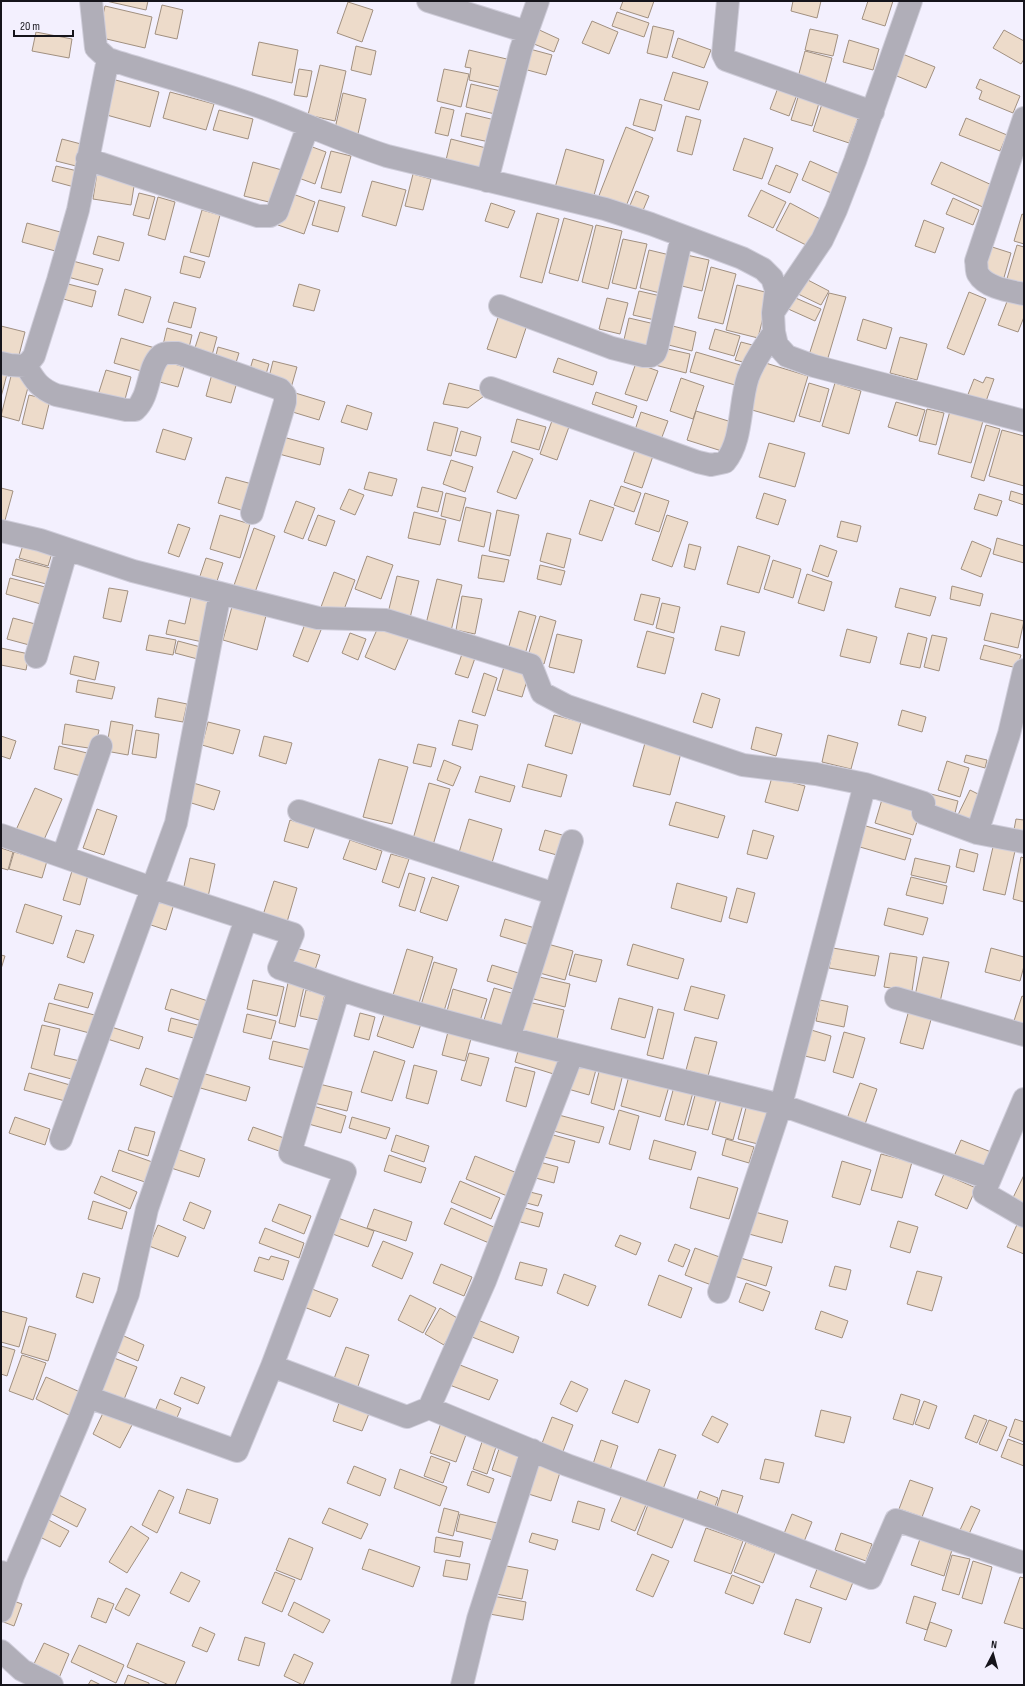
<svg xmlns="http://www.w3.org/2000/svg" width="1025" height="1686" viewBox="0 0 1025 1686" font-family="'Sofia Sans Condensed',sans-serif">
<rect width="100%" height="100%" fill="#f3f0fe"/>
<path fill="#eddbca" stroke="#a19080" d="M106 1H148L146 10Z
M623 1H654L648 18 620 9Z
M793 1H821L817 18 791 11Z
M868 1H893L885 26 862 19Z
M348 2 373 10 362 42 337 33Z
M162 5 183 10 177 39 155 34Z
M105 6 152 17 145 48 98 37Z
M617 12 649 23 644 37 612 26Z
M592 21 618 32 609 54 582 43Z
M653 26 674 31 667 58 647 53Z
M535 28 559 39 554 52 529 42Z
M810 29 838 35 833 56 805 50Z
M1004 30 1024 41V59L1021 64 993 48Z
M36 32 72 39 69 58 32 51Z
M678 38 711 50 704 68 672 57Z
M849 40 879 49 873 70 843 62Z
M259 42 298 50 292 83 252 75Z
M356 46 376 51 371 75 351 70Z
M526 48 552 55 546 75 520 68Z
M469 50 515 61 508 89 469 80 471 68 465 67Z
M805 51 832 58 824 88 797 81Z
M900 53 935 67 926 88 892 74Z
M320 65 346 71 335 121 308 115Z
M299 69 312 71 307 97 294 95Z
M444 69 469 74 461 107 437 101Z
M673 72 708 82 699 110 664 100Z
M112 79 159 92 150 127 103 114Z
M980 79 1020 96 1013 113 979 99 982 91 976 88Z
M471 84 505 92 499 115 466 107Z
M779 85 798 92 789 116 770 109Z
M170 92 214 104 206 130 163 118Z
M343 93 366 99 357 138 334 133Z
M799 94 820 100 812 126 791 120Z
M640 99 662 105 655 131 633 125Z
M822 104 859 116 849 143 813 131Z
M441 107 454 110 448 136 435 133Z
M219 110 253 119 248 139 213 130Z
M466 113 499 121 494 143 461 136Z
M686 116 701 120 692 155 677 151Z
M966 118 1007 135 1000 151 959 135Z
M626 127 653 138 625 209 598 198Z
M744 138 773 148 762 179 733 170Z
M62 139 81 144 76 166 56 161Z
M451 139 490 149 486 169 446 160Z
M307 145 326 152 315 184 296 177Z
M566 149 604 160 592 202 554 191Z
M331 151 351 156 341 193 321 188Z
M810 161 844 176 836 195 802 180Z
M253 162 282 170 273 203 244 196Z
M941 162 994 186 985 208 931 184Z
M776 165 798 174 790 193 768 184Z
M56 166 82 172 78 188 52 181Z
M97 173 135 180 131 205 93 199Z
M413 174 431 179 423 210 405 206Z
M372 181 406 190 396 226 362 216Z
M761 190 786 202 773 228 748 216Z
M636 191 649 196 641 215 628 210Z
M139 193 155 197 149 219 133 215Z
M290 193 315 202 304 234 278 225Z
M158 197 175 202 165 240 148 235Z
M953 198 979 210 973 225 946 214Z
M319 200 345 207 338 232 312 225Z
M491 203 515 211 508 228 485 221Z
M790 203 824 221 810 247 776 230Z
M202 210 220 215 209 257 190 252Z
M537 213 559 219 542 283 520 277Z
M1022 214 1024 215V244L1014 241Z
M564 218 593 226 578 281 549 273Z
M924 220 944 228 935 253 915 246Z
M27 223 64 233 59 252 22 242Z
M596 225 622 231 608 289 582 282Z
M98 236 124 243 119 261 93 254Z
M623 239 647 244 636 289 612 283Z
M1017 245 1024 247V288L1006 282Z
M989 246 1011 253 1003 281 981 274Z
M649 250 674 256 664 294 640 288Z
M682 254 709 260 702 291 674 284Z
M184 256 205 262 200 278 180 273Z
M69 260 103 269 98 285 64 276Z
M711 267 736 274 723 324 698 318Z
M804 278 829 291 821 305 796 293Z
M64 283 96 291 92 307 60 298Z
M299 284 320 290 314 311 293 306Z
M737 285 769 293 758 338 726 330Z
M125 289 151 297 143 323 118 315Z
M639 291 665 297 659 321 633 315Z
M969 292 986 299 964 355 947 348Z
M829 293 846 297 827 361 809 355Z
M791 296 821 309 815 321 786 308Z
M607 298 628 303 620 334 599 329Z
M1008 299 1024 305V317L1018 332 998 325Z
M174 302 196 308 191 328 168 322Z
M500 312 528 322 516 358 487 349Z
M629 318 659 325 653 351 623 344Z
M863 319 892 328 886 349 857 340Z
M665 324 696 332 692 351 661 343Z
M1 326 25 332 17 363 1 359Z
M167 328 192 335 188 352 163 345Z
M715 329 740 336 734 356 709 349Z
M200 332 217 337 211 359 193 354Z
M900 337 927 344 917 380 890 373Z
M121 338 155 348 148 373 114 363Z
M741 342 756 346 750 364 735 360Z
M218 347 239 353 234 369 214 363Z
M659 347 690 354 686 373 655 365Z
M696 352 747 367 742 387 690 372Z
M558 358 597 372 593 385 553 372Z
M253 359 269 364 264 381 248 376Z
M162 360 184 367 178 387 156 381Z
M273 361 297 367 291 388 268 381Z
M759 361 808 376 794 422 745 408Z
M636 363 658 371 647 401 625 394Z
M1 368 8 370 1 397Z
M106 370 131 377 124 403 98 395Z
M12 372 31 376 19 421 1 416Z
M212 374 237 382 231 403 206 396Z
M986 377 994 379 985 404 967 397 974 379 983 383Z
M681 378 704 386 693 419 670 411Z
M449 383 488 393 468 408 443 404Z
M809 383 829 389 820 422 799 416Z
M835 383 861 391 849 434 822 426Z
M292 392 325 402 319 420 286 410Z
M596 392 637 406 633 418 592 404Z
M29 395 50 400 43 429 22 424Z
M896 402 925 410 917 436 888 427Z
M347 405 372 413 367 430 341 422Z
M927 409 944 413 936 445 919 441Z
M696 411 738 424 728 453 687 440Z
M950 411 983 421 971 463 938 454Z
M641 412 668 421 659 445 633 436Z
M553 418 570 424 557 460 540 454Z
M517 419 546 427 539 450 511 442Z
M434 422 458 428 451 456 427 450Z
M986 425 1000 429 984 481 971 477Z
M163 429 192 438 185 460 156 452Z
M1002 430 1024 436V486L989 476Z
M461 431 481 437 476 456 455 451Z
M283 437 324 448 320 465 279 454Z
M769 443 805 453 795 487 759 477Z
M636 447 654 453 642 488 624 482Z
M513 451 533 459 516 499 497 492Z
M451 460 473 467 465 492 443 484Z
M369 472 397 479 392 496 364 489Z
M226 477 252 484 244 511 218 503Z
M621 486 641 493 634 512 614 505Z
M422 487 443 492 438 512 417 507Z
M1 488 13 491 4 524 1 523Z
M349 489 364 495 355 515 340 509Z
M1011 491 1024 495V505L1009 500Z
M446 493 466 498 460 521 441 516Z
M645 493 669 501 659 532 635 524Z
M764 493 786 500 778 525 756 518Z
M979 494 1002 501 997 516 974 509Z
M590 500 614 508 602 541 579 534Z
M296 501 315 508 303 539 284 532Z
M466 507 491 513 484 547 458 541Z
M497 510 519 515 510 556 489 551Z
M414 512 446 520 440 545 408 538Z
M220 515 250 524 240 558 210 549Z
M318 515 335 521 326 546 308 540Z
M667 515 688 522 672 567 652 560Z
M841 521 861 526 857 542 837 537Z
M178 524 190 528 179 557 168 553Z
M254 528 275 536 253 598 232 591Z
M547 533 571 539 564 568 540 561Z
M997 538 1024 546V563L993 554Z
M972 541 991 549 981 577 961 569Z
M689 544 701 547 695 570 684 567Z
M23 545 52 553 48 566 19 558Z
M820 545 837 551 828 577 812 571Z
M738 546 770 556 759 593 727 584Z
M482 555 509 560 504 582 478 578Z
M367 556 393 565 381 599 355 589Z
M206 558 223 563 216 584 199 579Z
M16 559 54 569 50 585 12 575Z
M773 560 801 569 793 598 764 589Z
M540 565 565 571 561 585 537 579Z
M334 572 355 580 342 615 321 607Z
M807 574 832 582 824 611 798 603Z
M397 576 419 581 410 618 388 613Z
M10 578 49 588 44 605 6 594Z
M437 579 462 585 451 631 426 624Z
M952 586 983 594 980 606 950 599Z
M109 588 128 591 121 622 103 618Z
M900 588 936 597 930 616 895 607Z
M641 594 660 598 653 625 634 620Z
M462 596 482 599 475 634 456 630Z
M191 597 216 602 207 643 166 634 169 620 185 624Z
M233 603 267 612 257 650 223 640Z
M662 603 680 607 674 633 656 628Z
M519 611 536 616 524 658 507 653Z
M991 613 1024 621 1018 648 984 640Z
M540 616 556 621 544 664 527 659Z
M13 618 39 625 33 646 7 639Z
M305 624 321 630 308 662 293 656Z
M379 625 409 637 395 670 365 657Z
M721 626 745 632 739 656 715 650Z
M847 629 877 637 870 663 840 656Z
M647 631 674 638 665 674 637 667Z
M350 633 366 639 358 660 342 653Z
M908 633 927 638 920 668 900 664Z
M557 634 582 640 574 673 549 667Z
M149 635 176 640 173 655 146 650Z
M932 635 947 638 939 671 924 667Z
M178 641 208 649 205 661 175 653Z
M984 645 1021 655 1017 668 980 659Z
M1 648 29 654 26 670 1 665Z
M462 654 475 658 468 678 455 674Z
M74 656 99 662 95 680 70 674Z
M504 667 529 674 522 697 497 690Z
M484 673 497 678 485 716 472 712Z
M78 680 115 687 112 699 76 692Z
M702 693 720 699 712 728 693 722Z
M158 698 187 704 183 722 155 717Z
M902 710 926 717 922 732 898 725Z
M554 715 581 722 572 754 545 746Z
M459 720 478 725 472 750 452 745Z
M111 721 133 725 128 755 106 751Z
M208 722 240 730 233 754 202 745Z
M65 724 99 730 95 749 62 744Z
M756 727 782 734 776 756 751 749Z
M136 730 159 734 156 758 132 754Z
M828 735 858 743 851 769 822 762Z
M1 736 16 741 10 759 1 756Z
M264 736 292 743 286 764 259 756Z
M645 743 681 753 670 795 633 786Z
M418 744 436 748 431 767 413 763Z
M59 746 91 754 85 777 54 769Z
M966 755 987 760 985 768 964 762Z
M379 759 408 767 392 824 363 817Z
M444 760 461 767 453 786 437 780Z
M947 761 969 768 960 797 938 790Z
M528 764 567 775 561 797 522 787Z
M480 776 515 786 510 802 475 792Z
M772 777 805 786 798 811 765 802Z
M190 782 220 791 214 810 185 801Z
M429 783 450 789 433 845 413 839Z
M35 788 62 799 43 842 16 830Z
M970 790 986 798 971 828 955 821Z
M931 794 958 801 954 817 928 810Z
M883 796 921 808 913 835 875 823Z
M676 802 725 816 718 838 669 825Z
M97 809 117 816 104 855 83 848Z
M469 819 502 829 491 866 458 856Z
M1016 819 1024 820V837L1013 835Z
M290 820 315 827 308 848 284 841Z
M859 824 911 839 905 860 853 845Z
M545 830 569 837 564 857 539 850Z
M753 830 774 836 767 859 747 854Z
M350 840 382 851 376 870 343 859Z
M993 847 1015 851 1005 895 983 890Z
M1 848 13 852 8 870 1 868Z
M960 849 978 854 974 872 956 867Z
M14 852 47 861 42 878 9 869Z
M391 854 409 859 399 888 382 882Z
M1021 857 1024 858V902L1013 899Z
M190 858 215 864 208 897 183 891Z
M915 858 950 866 946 883 911 875Z
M72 871 88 875 80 905 63 900Z
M409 873 425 878 415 911 399 906Z
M432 877 459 886 447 921 420 912Z
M911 877 947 886 943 904 906 895Z
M274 881 297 888 287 922 263 915Z
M677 883 727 897 721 922 671 908Z
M737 888 755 893 747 923 729 918Z
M151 896 174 904 166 930 142 922Z
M25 904 62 916 53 944 16 932Z
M888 908 928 918 923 935 884 925Z
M505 919 538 929 533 946 500 936Z
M76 930 94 935 84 963 67 957Z
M544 943 573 951 565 980 536 972Z
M633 944 684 959 678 979 627 965Z
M292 947 320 955 313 976 286 968Z
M833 948 879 956 875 976 829 968Z
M991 948 1024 957V966L1020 981 985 972Z
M407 949 433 957 419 1003 393 995Z
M890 953 917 957 912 991 884 987Z
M575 954 602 960 596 982 569 975Z
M1 955 5 956 1 969Z
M923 957 949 962 940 1002 915 996Z
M434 962 457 969 444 1011 421 1005Z
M492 965 525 975 520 991 487 981Z
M535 976 570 984 565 1007 530 998Z
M253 980 284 987 277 1016 247 1009Z
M288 983 304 987 295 1027 279 1023Z
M59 984 93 993 88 1008 54 999Z
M691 986 725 995 718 1019 684 1010Z
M494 988 518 995 508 1027 484 1020Z
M171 989 208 1001 202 1021 165 1009Z
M453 989 487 999 480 1021 447 1011Z
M306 990 325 994 319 1020 300 1016Z
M1022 996 1024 997V1027L1013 1024Z
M619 998 653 1007 645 1038 611 1029Z
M820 1000 848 1006 844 1027 816 1021Z
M528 1002 564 1010 557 1039 521 1030Z
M49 1003 102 1017 97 1035 44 1021Z
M386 1009 422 1021 413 1048 377 1036Z
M658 1009 674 1013 663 1059 647 1055Z
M909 1010 932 1016 923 1049 900 1043Z
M360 1013 375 1017 369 1040 354 1036Z
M247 1014 276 1021 271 1039 243 1032Z
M171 1018 201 1026 197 1039 168 1031Z
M42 1025 60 1029 54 1055 80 1061 75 1080 31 1068Z
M105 1025 143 1037 139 1049 101 1037Z
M449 1028 472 1035 465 1061 442 1055Z
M808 1029 831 1036 825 1061 801 1055Z
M844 1032 865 1038 853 1078 833 1072Z
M695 1037 717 1042 708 1076 686 1070Z
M273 1041 311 1050 306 1068 269 1059Z
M520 1044 565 1058 560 1076 515 1062Z
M374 1051 405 1061 392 1101 361 1092Z
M469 1053 489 1058 481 1086 461 1080Z
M576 1061 597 1066 589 1095 568 1089Z
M414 1065 437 1071 428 1104 406 1098Z
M515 1067 535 1072 526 1107 506 1101Z
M146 1068 181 1080 175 1098 140 1085Z
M600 1068 623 1074 614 1110 591 1103Z
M630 1072 670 1083 660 1117 621 1106Z
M29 1073 70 1085 65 1101 24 1090Z
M202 1073 250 1087 246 1101 197 1087Z
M315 1083 352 1092 347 1111 310 1102Z
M675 1083 694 1089 684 1125 665 1120Z
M860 1083 877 1089 862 1133 844 1127Z
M697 1088 718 1094 708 1130 687 1125Z
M722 1095 744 1101 733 1140 712 1134Z
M748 1100 769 1106 758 1144 738 1139Z
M310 1105 346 1116 341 1133 305 1123Z
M619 1110 639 1116 630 1150 609 1144Z
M555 1114 604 1127 599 1143 550 1130Z
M15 1117 50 1129 45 1145 9 1133Z
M352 1117 390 1128 386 1139 349 1128Z
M135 1127 155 1132 148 1156 128 1150Z
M253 1127 284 1138 279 1151 248 1140Z
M546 1133 575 1141 569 1163 540 1156Z
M396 1135 429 1146 424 1162 391 1151Z
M726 1139 754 1147 749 1163 722 1155Z
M654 1140 696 1152 691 1170 649 1159Z
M961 1140 991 1152 982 1173 952 1161Z
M174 1148 205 1159 199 1177 168 1167Z
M119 1150 155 1163 148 1183 112 1171Z
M881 1154 912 1162 902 1198 871 1190Z
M389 1155 426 1168 421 1183 384 1171Z
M475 1156 522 1175 512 1198 466 1179Z
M536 1161 558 1167 554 1183 532 1177Z
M842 1161 871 1170 860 1205 832 1197Z
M944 1174 976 1188 967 1209 935 1195Z
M1024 1175V1211L1010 1204Z
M101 1176 137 1192 130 1209 94 1193Z
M698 1177 738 1188 729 1219 690 1208Z
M460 1181 500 1198 491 1219 451 1202Z
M526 1191 542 1195 538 1206 523 1202Z
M93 1201 127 1212 122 1229 88 1219Z
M190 1202 211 1211 204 1229 183 1220Z
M279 1204 311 1216 304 1234 272 1221Z
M521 1207 543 1213 539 1227 517 1221Z
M451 1208 496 1228 489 1243 444 1224Z
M374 1209 412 1222 406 1241 367 1228Z
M755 1212 788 1221 782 1243 749 1234Z
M335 1217 374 1231 368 1247 330 1233Z
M1019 1220 1024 1222V1254L1007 1247Z
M898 1221 918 1227 910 1253 890 1247Z
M158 1225 186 1237 178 1257 149 1246Z
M265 1228 304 1243 299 1258 259 1243Z
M620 1235 641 1243 636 1255 615 1246Z
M383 1241 413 1253 402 1279 372 1266Z
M675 1244 690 1250 683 1267 668 1261Z
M695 1248 725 1259 714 1286 685 1275Z
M271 1256 289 1261 283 1280 254 1271 259 1257 269 1260Z
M737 1257 772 1267 766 1286 731 1275Z
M520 1262 547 1269 542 1286 515 1279Z
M441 1264 472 1277 464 1296 433 1283Z
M835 1266 851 1270 846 1290 829 1286Z
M917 1271 942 1277 932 1311 907 1304Z
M83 1273 100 1278 93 1303 76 1297Z
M564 1274 596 1286 588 1306 557 1293Z
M659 1275 692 1288 681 1318 648 1305Z
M746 1283 770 1292 763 1311 739 1302Z
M312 1289 338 1299 330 1317 304 1307Z
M410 1295 436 1308 423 1333 398 1320Z
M440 1308 459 1319 444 1345 425 1334Z
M1 1311 27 1318 19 1347 1 1342Z
M821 1311 848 1321 842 1338 815 1329Z
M473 1318 519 1337 513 1353 467 1335Z
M29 1326 56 1334 48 1361 21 1353Z
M115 1332 144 1345 138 1361 108 1348Z
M1 1346 15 1350 7 1376 1 1374Z
M346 1347 369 1355 356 1392 332 1384Z
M22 1355 46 1363 33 1400 9 1391Z
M114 1358 137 1367 123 1402 99 1392Z
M455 1363 498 1380 489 1400 447 1384Z
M46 1377 80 1392 69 1415 36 1399Z
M181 1377 205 1387 198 1404 174 1394Z
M625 1380 650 1390 638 1423 612 1413Z
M571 1381 588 1389 577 1412 560 1404Z
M901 1394 920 1400 913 1425 893 1419Z
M160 1399 181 1408 174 1425 153 1416Z
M340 1400 370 1411 362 1431 333 1421Z
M924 1401 937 1406 929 1429 915 1424Z
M821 1410 851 1417 844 1443 815 1436Z
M104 1411 132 1425 120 1448 93 1434Z
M974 1415 987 1420 977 1443 965 1438Z
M712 1416 728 1424 718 1443 702 1435Z
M552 1417 573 1425 562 1454 541 1446Z
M1015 1419 1024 1422V1442L1009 1436Z
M989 1420 1007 1427 997 1451 979 1444Z
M441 1423 467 1432 456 1462 430 1453Z
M1008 1439 1024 1445V1466L1001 1457Z
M601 1440 618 1446 610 1470 593 1464Z
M482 1442 496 1447 487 1474 473 1469Z
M501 1443 525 1451 515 1478 492 1470Z
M659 1449 676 1455 663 1489 646 1482Z
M431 1456 450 1463 443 1483 424 1476Z
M532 1457 562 1466 551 1501 522 1492Z
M765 1459 784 1463 779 1483 760 1479Z
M354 1466 386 1479 380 1496 347 1483Z
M400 1469 447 1487 440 1506 394 1488Z
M472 1471 494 1479 489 1493 467 1485Z
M910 1480 933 1488 922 1517 899 1509Z
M187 1489 218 1499 210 1524 179 1513Z
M159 1490 174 1497 157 1533 142 1525Z
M624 1490 648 1500 635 1531 611 1521Z
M722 1490 743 1496 735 1520 715 1513Z
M700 1491 718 1498 713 1512 695 1505Z
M57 1494 86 1509 77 1527 48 1512Z
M578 1501 605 1509 599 1530 572 1522Z
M649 1502 685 1516 672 1548 637 1534Z
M971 1506 980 1510 969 1534 960 1530Z
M329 1508 368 1524 361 1539 322 1523Z
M444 1508 459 1512 453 1536 438 1532Z
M460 1514 497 1523 493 1540 456 1531Z
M792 1514 812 1522 801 1549 781 1541Z
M45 1518 69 1531 60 1547 36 1535Z
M131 1526 149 1538 127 1573 109 1562Z
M706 1528 743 1541 731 1574 694 1561Z
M532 1533 558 1540 555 1550 529 1542Z
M841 1533 872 1544 866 1561 835 1550Z
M436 1537 463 1542 460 1557 434 1552Z
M289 1538 313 1548 301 1580 276 1570Z
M920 1539 952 1550 944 1576 911 1565Z
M746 1542 775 1553 763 1583 734 1572Z
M369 1549 420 1567 413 1587 362 1569Z
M652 1554 669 1561 653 1597 636 1590Z
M952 1555 970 1559 959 1595 942 1590Z
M446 1560 470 1564 467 1580 443 1576Z
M973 1561 992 1567 982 1604 962 1598Z
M496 1564 528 1570 522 1599 491 1593Z
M819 1564 855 1577 846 1600 810 1587Z
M181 1572 200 1581 189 1602 170 1593Z
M275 1572 295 1580 282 1612 262 1603Z
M732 1575 760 1586 753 1604 725 1593Z
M1020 1577 1024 1578V1629L1004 1623Z
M126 1588 140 1595 129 1616 115 1609Z
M487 1595 526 1602 523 1620 484 1613Z
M914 1596 936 1603 927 1630 906 1623Z
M98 1598 114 1604 106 1623 91 1617Z
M8 1599 22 1604 14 1626 1 1621Z
M796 1599 822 1608 810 1643 784 1634Z
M294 1602 330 1620 323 1633 288 1615Z
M930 1622 952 1630 946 1647 924 1640Z
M200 1627 215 1634 207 1652 192 1646Z
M245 1637 265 1643 259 1666 238 1660Z
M44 1643 69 1654 59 1678 33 1666Z
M137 1643 185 1662 175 1685H169L127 1667Z
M79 1645 124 1665 116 1683 71 1662Z
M294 1654 313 1663 303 1685 284 1676Z
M128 1675 149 1683V1685H124Z
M91 1680 101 1685H88Z"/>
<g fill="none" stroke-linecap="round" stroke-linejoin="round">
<defs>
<path id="minor" d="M91 1 96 48 108 59C162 76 218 91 271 111 310 126 347 143 387 156L605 209 651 224 742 258 763 269 772 278 776 290 773 313 774 332 777 345 787 356 814 366 1024 421
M428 1 527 32
M728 1 723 54 726 60 873 112
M1024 118 976 261C977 265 976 271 978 274 986 288 1010 291 1024 294
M87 159 258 216H270L277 212 308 126
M487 181 521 49 538 1
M500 306 612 348 644 356H651L655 353 657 348 682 236
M774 311 822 240 836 210 855 161 911 1
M1 363 10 365 26 366 34 356 58 280 78 210 108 59
M26 366C35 381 39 388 56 395L126 410H135C151 395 147 368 160 356 164 352 172 353 178 353L280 389 285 395V402L252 513
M491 388 698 462 711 465 725 462C743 441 739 403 748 377 754 360 765 346 774 332
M1 531 40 540 133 571 318 618 386 620 531 665 542 693 567 706 743 765 816 774 865 784 924 803 923 813 977 833
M36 657 67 549
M1024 670 1009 734 977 833 1024 842
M299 811 555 894
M1 835 152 888 293 934 279 968C312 979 345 992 379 1002 512 1042 647 1071 781 1105L865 784
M63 856 101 746
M896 998 1024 1035
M509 1038 572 841
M572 1055 485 1281 429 1408 567 1465 721 1520 871 1578 896 1520 1021 1562
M1024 1099 984 1193 1024 1216
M61 1139 176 823 220 593
M719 1292 781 1105 990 1179
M272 1366 345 1172 290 1153 339 989
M88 1397 237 1451 272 1366 407 1417 429 1408
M1 1572 13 1576 1 1611
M13 1576 78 1423 128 1294 147 1209 246 919
M1 1651 22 1670 52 1685
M462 1685 478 1619 532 1450"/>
</defs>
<use href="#minor" stroke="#cfcdda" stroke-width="24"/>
<use href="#minor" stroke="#b0aeb8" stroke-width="22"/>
</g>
<rect width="1025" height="1686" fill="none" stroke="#15141b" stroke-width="4"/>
<g transform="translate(993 1654) rotate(6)" stroke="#f3f0fe" stroke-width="3" paint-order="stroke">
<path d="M0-3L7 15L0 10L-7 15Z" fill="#15141b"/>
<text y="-6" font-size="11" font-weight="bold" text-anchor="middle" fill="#15141b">N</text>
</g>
<path d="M14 30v6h59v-6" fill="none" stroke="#15141b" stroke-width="2"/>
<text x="20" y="30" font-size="12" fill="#15141b" stroke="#f3f0fe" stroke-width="3" paint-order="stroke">20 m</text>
</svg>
